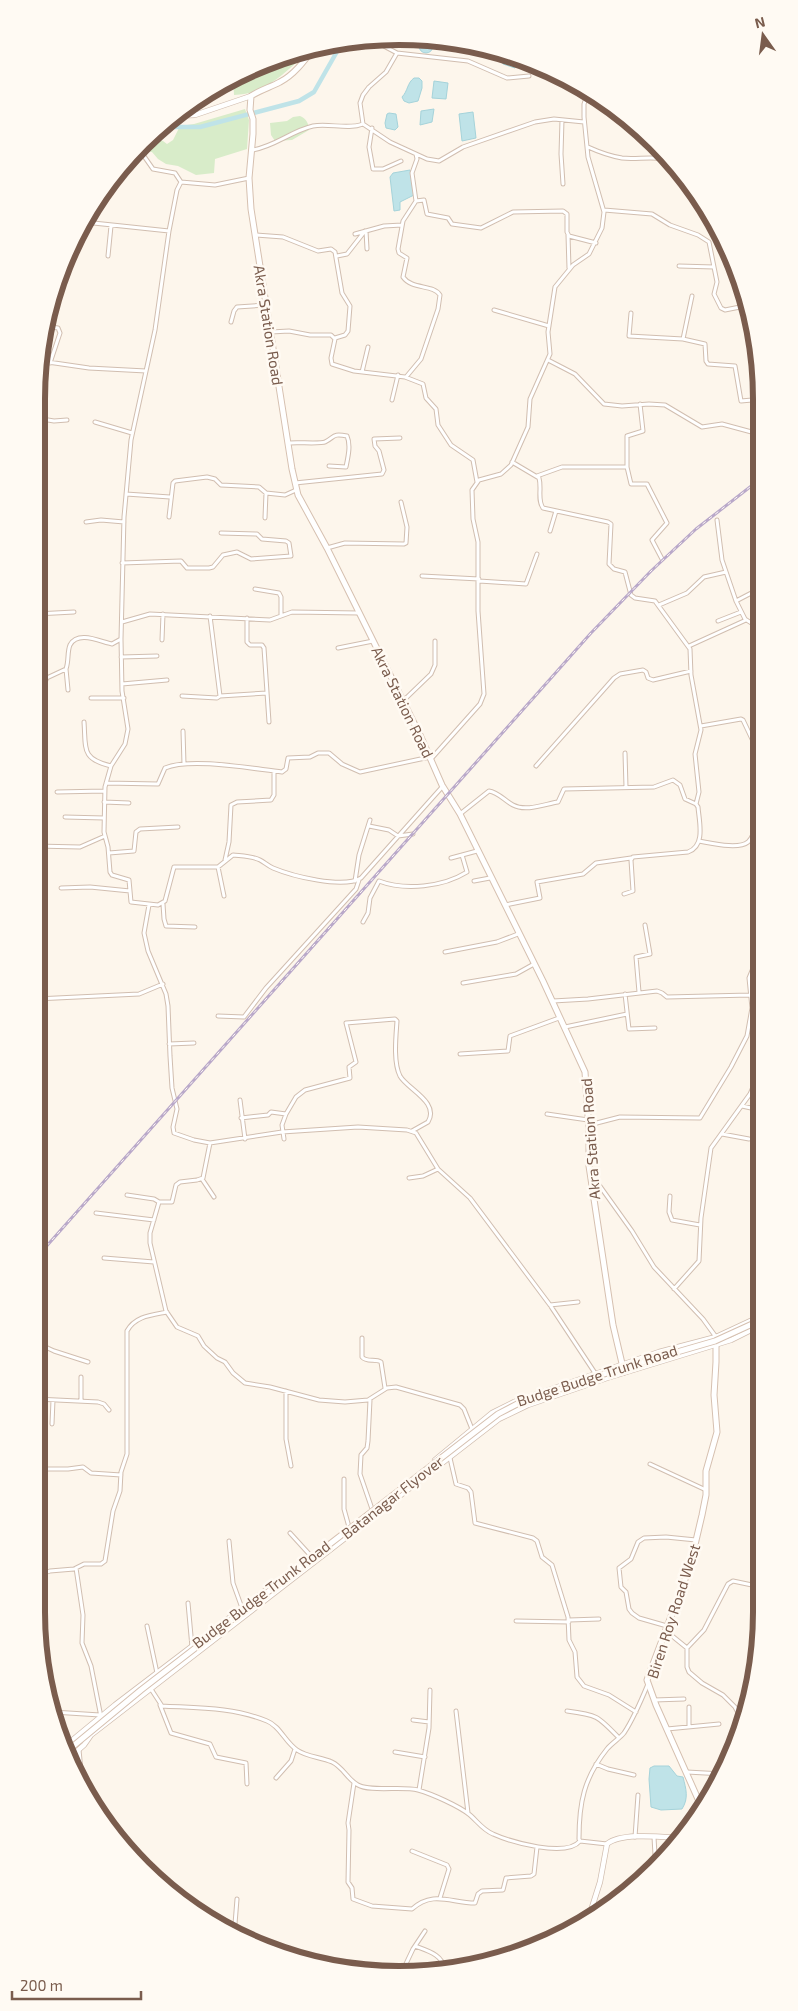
<svg xmlns="http://www.w3.org/2000/svg" width="798" height="2011" viewBox="0 0 798 2011" font-family="'Exo 2',sans-serif">
<rect width="100%" height="100%" fill="#fdf6ec"/>
<path fill="#d8ecc9" d="M298 52V61C278 79 262 94 234 95L233 78 283 55Z
M245 109 249 120 247 149 215 159 214 173 196 175 178 166 166 164 158 159 152 152 143 151 140 147 150 137 163 141 167 144 173 140 180 126 194 124Z
M300 116C306 118 309 124 309 130L292 140 275 141 271 135 270 123 287 121 293 117Z"/>
<path fill="#bfe3e8" stroke="#a5d3da" d="M384 38H399L394 46 389 47 383 44Z
M419 46a7 7 0 1 1 14 0a7 7 0 1 1-14 0Z
M501 52 519 60 515 68 503 64 499 58Z
M414 78H419L422 81V88L418 101 409 103 404 101 402 97C408 91 407 83 414 78Z
M434 81 448 83 446 99 432 98Z
M434 109 432 122 420 125 421 111Z
M473 112 476 138 462 141 459 114Z
M389 113 396 114 398 127 395 130 386 128 385 123 387 114Z
M410 170 414 195 400 202V210L394 211 390 177 393 173Z
M654 1766H669L677 1776 683 1777C686 1789 689 1798 682 1809L661 1810 651 1807 649 1779 650 1768Z"/>
<g fill="none" stroke-linecap="round" stroke-linejoin="round">
<path stroke="#bfe3e8" stroke-width="4.5" d="M161 125 167 127H200L299 101 314 92 343 41"/>
<defs>
<path id="minor" d="M376 39 380 44 397 53 468 61 507 78 529 76
M562 120 561 154 563 184
M363 124 390 142 427 159 439 161 463 147 535 122 554 119 584 122
M372 128 369 147 373 169H383L401 161
M588 147C599 152 610 156 622 158 640 160 658 154 674 163
M139 149 153 169 175 173 181 182
M252 150C274 147 291 131 313 126 329 123 348 130 363 124L360 103 363 95 369 87 386 72 397 53
M249 178 215 185 181 182 177 190 169 231 155 330 131 440 124 517 121 639 122 691 128 729 125 744 111 766 105 787 104 832 108 847 110 872 112 875 129 880 131 902 158 905 165 901 174 867H218L233 855C241 856 252 856 260 860 264 862 268 866 273 868 292 876 343 889 361 878L443 786
M416 201 412 173 417 159 416 154
M604 210 652 214 670 225 698 235 709 242 717 282 714 294 721 308 725 310 745 306
M84 222 169 231
M366 231 367 249
M355 234 384 226 402 225
M256 235 283 237 318 251 331 249 335 252 342 293 350 306 348 331 345 335 335 338
M568 235 569 268
M108 256 111 226
M337 256 347 254 365 231
M679 266 714 267
M692 296 683 339 705 344 706 361 708 364 735 366 741 401 752 400 755 402 759 424
M494 310 549 326
M631 313 629 336 683 339
M231 322 234 311 237 307 266 305
M46 326 58 328 60 333 50 363
M271 332 289 331 310 335H331L335 339 331 358 332 364 354 371 405 377 423 384 426 398 436 409 438 425 451 445 473 460 477 482
M548 360 575 374 604 404 622 406 649 404 665 405 702 427 722 424 759 434
M41 361 89 368 146 371
M362 372 368 347
M406 377 421 359 438 309 440 295C433 284 412 290 403 277L407 258 399 253 398 249 403 221 416 201 424 200 427 214 448 218 452 224 481 228 513 212 563 211 567 214V232L569 236 596 243
M392 400 398 375
M640 404 643 431 627 436V467L631 484H647L667 523 652 540 662 559
M36 418 54 421 67 420
M95 422 132 433
M289 443C296 442 321 444 325 442 335 437 332 433 347 436 351 445 348 457 346 467L329 466
M512 462 539 478C542 488 537 500 543 508L608 522 611 524 609 564 614 569 625 572 631 595 635 598 655 601 690 649 691 675 701 730 695 754 699 792 696 804
M537 476 562 467H627
M295 483 382 474 384 470 379 451 375 446 374 439 400 438
M126 494 170 497
M169 517 173 483 175 481 207 477 215 479 221 485 259 487 266 493 285 495 296 490
M265 518 266 493
M717 520 722 560 736 601 745 619 759 628
M86 522 101 520 124 522
M550 531 556 511
M327 548 345 543 404 544 406 543 407 527 401 502
M122 563 181 561 187 568H209L213 567 223 555 237 552 251 559 291 556 289 543 286 541 262 539 257 534 221 533
M422 576 479 579
M479 581 526 584 537 554
M255 589 279 593 281 597V615
M736 601 759 589
M659 605 687 593 704 577 726 572
M36 614 74 612
M247 618V642L250 645H262L264 648 269 722
M718 621 741 612
M122 622 150 614 270 620 292 612 359 613
M162 640 163 614
M689 646 746 620
M338 648 373 641
M121 657 157 656
M36 664 40 682
M66 669 68 690
M36 683 66 669C69 661 67 652 70 645 78 630 101 642 112 644L121 639
M122 684 167 680
M38 691 46 680
M182 696 217 698 220 696 210 616
M220 696 267 693
M91 698H124
M403 701 431 674 435 665V641
M84 722C86 749 81 759 111 766
M701 726 741 719 743 720 752 739 760 745
M183 731 184 764
M625 753 626 787
M431 759 480 704 484 694 478 611V542L473 519 472 490 479 480 501 474 511 465 528 427 530 399 550 354 548 332 555 287 573 265 589 254 602 228 604 212 588 157 584 117V104L588 92
M536 766 614 678 620 674 643 670 646 672 648 678 653 680 691 671
M106 783 158 784 165 768C191 757 254 769 282 772L286 769 288 758 310 757 318 753H329L342 764 360 772 430 757
M57 792 104 791
M104 802 129 803
M460 814 489 791C498 792 505 801 513 805 526 812 545 804 558 802L564 789 654 787 673 780 680 785 685 799 696 804 698 807C699 821 706 846 688 852L633 857 631 860 633 891 624 894
M65 817 104 818
M369 826 389 830 398 836 413 834
M699 841C711 843 738 850 748 842 754 837 753 829 760 825
M36 846 80 847 105 836
M109 853 134 851 136 832 140 829 178 827
M451 858 477 851
M225 860 229 842 231 805 237 802 271 800 274 795V771
M218 867 224 896
M355 881 359 855 370 820
M474 881 490 878
M61 888 90 887 130 891
M163 904 164 919 166 926 195 927
M149 905 144 933 148 951 166 994 168 1006 170 1056 172 1088 177 1109 173 1127 174 1133 194 1140 210 1143 282 1132 358 1127 407 1130 416 1133 438 1169 470 1198 550 1305 595 1373
M505 905 540 898 537 882 583 874 596 863 631 858
M363 922 368 913 370 898 379 881C405 891 443 887 467 872L462 855
M445 952 497 942 518 934
M463 983 516 974 534 964
M639 992 636 957 650 954 645 925
M625 994 629 1029 655 1028
M36 999 139 994 163 984
M553 1001 588 999 657 991 662 993 667 997 750 995
M752 1002 760 1005
M218 1016 244 1017 266 988 356 889 359 880
M565 1027 627 1014
M169 1044 194 1043
M460 1054 508 1051 510 1036 559 1018
M240 1100 245 1139
M742 1106 760 1110
M547 1114 588 1120
M241 1118 268 1115 271 1112 286 1114 296 1097 305 1090 350 1078 349 1067 356 1062 346 1023 395 1019 397 1021C396 1036 393 1062 400 1076 407 1089 440 1102 428 1122L412 1131
M589 1125 620 1117 700 1118 731 1067 747 1036 752 1008 749 978 756 961 760 942
M722 1134 749 1139
M284 1139 282 1125 286 1114
M210 1143 203 1178 197 1180 180 1182 176 1185 172 1202H159L150 1233V1243L166 1311 177 1327 198 1336 204 1346 217 1358 225 1362 233 1373 245 1383 270 1387 319 1400 345 1402 368 1400 387 1388 396 1387 460 1405 464 1409 472 1429
M592 1175 632 1231 654 1267 703 1319 716 1337
M409 1178 423 1176 438 1169
M202 1179 214 1197
M127 1195 154 1199 159 1202
M670 1196 669 1212 672 1220 700 1225
M96 1213 154 1220
M36 1224V1226
M104 1258 154 1262
M674 1289 699 1261 701 1218 711 1148 750 1094 760 1071
M550 1305 578 1302
M36 1336 39 1344 36 1357
M362 1338V1357C367 1363 375 1358 381 1362L385 1388
M39 1344 54 1351 88 1362
M286 1391V1439L291 1466
M36 1399 98 1402 104 1404 109 1410
M370 1400 368 1441 367 1448 361 1455 360 1474 372 1509
M81 1401V1377
M52 1424 53 1400
M450 1458 456 1484 468 1488 471 1492 475 1523 533 1538 537 1541 542 1557 552 1565 568 1617 569 1640 575 1652 577 1677 584 1686 609 1695 636 1712
M650 1464 706 1490
M36 1469H68L83 1467 91 1473 121 1475
M344 1479V1509L349 1527
M290 1533 311 1556
M229 1541 233 1583 242 1608
M76 1568 83 1615 82 1643 91 1666 101 1717
M36 1576 50 1571 74 1569 84 1564H101L105 1561 113 1511 120 1491 121 1472 127 1454V1331C135 1316 152 1315 167 1312
M188 1603 192 1647
M569 1620 599 1619
M516 1621 569 1622
M147 1626 157 1673
M667 1626 639 1618 632 1613 629 1609 626 1592 621 1587 619 1568 631 1559 638 1542 644 1538 666 1537 696 1540
M666 1631 687 1648V1667L689 1672 702 1683 723 1695 735 1707 743 1722
M687 1648 704 1630 728 1584 733 1581 752 1585 762 1583
M151 1689 162 1706C197 1708 233 1707 267 1721 280 1726 285 1742 297 1750 307 1757 321 1757 332 1762 343 1767 348 1780 358 1785 370 1792 403 1786 418 1790 432 1794 459 1806 470 1815 477 1821 483 1830 493 1834 511 1842 566 1858 580 1841
M654 1700 684 1699
M160 1705 171 1733 210 1744 216 1757 246 1763 247 1784
M456 1711 468 1813
M567 1711C598 1715 598 1716 619 1738
M53 1712 100 1715
M413 1720 429 1722
M689 1727V1707
M667 1729 719 1724
M79 1750 83 1790
M395 1752 425 1757
M596 1764 608 1769 634 1775
M687 1772 723 1774
M276 1778 291 1761 295 1749
M354 1783 348 1823 349 1830 348 1882 352 1888 353 1899 372 1906 412 1909C433 1890 451 1903 475 1903L478 1894 482 1891 503 1890 506 1878 531 1876 534 1874 537 1847
M419 1790 429 1728 430 1690
M635 1837 638 1795
M654 1837 655 1855 660 1858
M607 1844 580 1841 579 1839C579 1802 584 1778 607 1749 612 1743 619 1739 624 1733 634 1718 641 1701 648 1684
M412 1851 447 1865 449 1869 440 1898
M237 1899 235 1924 237 1934 248 1940
M415 1946C425 1950 445 1955 443 1969
M403 1970 413 1949 425 1931"/>
<path id="tertiary" d="M174 116 195 115 251 96
M435 1460 492 1413 514 1402 659 1352 716 1337 761 1316
M64 1747 115 1705 266 1590
M69 1758 84 1745 91 1735 499 1419 528 1405 607 1378 731 1340 761 1325
M588 1920 600 1882 607 1844C621 1832 663 1837 681 1838"/>
<path id="secondary" d="M314 48C305 60 294 75 280 82 271 87 260 90 251 96L250 110 253 119V134L249 178 251 209 292 469 298 495 327 548 420 735 442 785 460 814 543 981 585 1072 589 1130V1166L613 1325 624 1372
M702 1808 656 1705 647 1680 690 1566 702 1515 706 1495V1471L717 1432 714 1395 716 1362V1337"/>
</defs>
<use href="#minor" stroke="#d1beb0" stroke-width="5"/>
<use href="#tertiary" stroke="#d1beb0" stroke-width="6"/>
<use href="#secondary" stroke="#d6c0b0" stroke-width="7"/>
<use href="#minor" stroke="#fff" stroke-width="3"/>
<use href="#tertiary" stroke="#fff" stroke-width="4.5"/>
<use href="#secondary" stroke="#fff" stroke-width="5"/>
<defs>
<path id="rail" d="M36 1258 591 633 651 571 696 529 759 480"/>
</defs>
<use href="#rail" stroke="#b9a8c9" stroke-width="3"/>
<use href="#rail" stroke="#fffaf3" stroke-width="1" stroke-dasharray="4" stroke-linecap="butt"/>
<defs>
<path id="secondary-bridge" d="M66 1752 141 1690 498 1414 519 1403 622 1368 715 1341 761 1320"/>
</defs>
<use href="#secondary-bridge" stroke="#d6c0b0" stroke-width="7" stroke-linecap="butt"/>
<use href="#secondary-bridge" stroke="#fff" stroke-width="5"/>
</g>
<g text-anchor="middle" dominant-baseline="central" stroke-width="5" stroke-linejoin="round" paint-order="stroke">
<g font-size="15" fill="#7a5c4d" stroke="#fffaf3">
<text transform="translate(269 325) rotate(81)">Akra Station Road</text>
<text transform="translate(403 702) rotate(64)">Akra Station Road</text>
<text transform="translate(590 1139) rotate(-94)">Akra Station Road</text>
<text transform="translate(597 1375) rotate(-18)">Budge Budge Trunk Road</text>
<text transform="translate(392 1497) rotate(-38)">Batanagar Flyover</text>
<text transform="translate(261 1594) rotate(-37)">Budge Budge Trunk Road</text>
<text transform="translate(673 1611) rotate(-72)">Biren Roy Road West</text>
</g>
</g>
<path d="M0 0H798V2011H0ZM399 45H399A354 354 0 0 1 753 399V1612A354 354 0 0 1 399 1966H399A354 354 0 0 1 45 1612V399A354 354 0 0 1 399 45Z" fill="#fffaf3" fill-rule="evenodd"/>
<path fill="none" stroke="#7a5c4d" stroke-width="6" d="M399 45H399A354 354 0 0 1 753 399V1612A354 354 0 0 1 399 1966H399A354 354 0 0 1 45 1612V399A354 354 0 0 1 399 45Z"/>
<g transform="translate(763 35) rotate(346)" stroke="#fffaf3" stroke-width="4" paint-order="stroke">
<path d="M0-4L9 19L0 12L-9 19Z" fill="#7a5c4d"/>
<text y="-8" font-size="14" font-weight="bold" text-anchor="middle" fill="#7a5c4d">N</text>
</g>
<path d="M12 1991v8h129v-8" fill="none" stroke="#7a5c4d" stroke-width="2.5"/>
<text x="20" y="1991" font-size="15" fill="#7a5c4d" stroke="#fffaf3" stroke-width="4" paint-order="stroke">200 m</text>
</svg>
